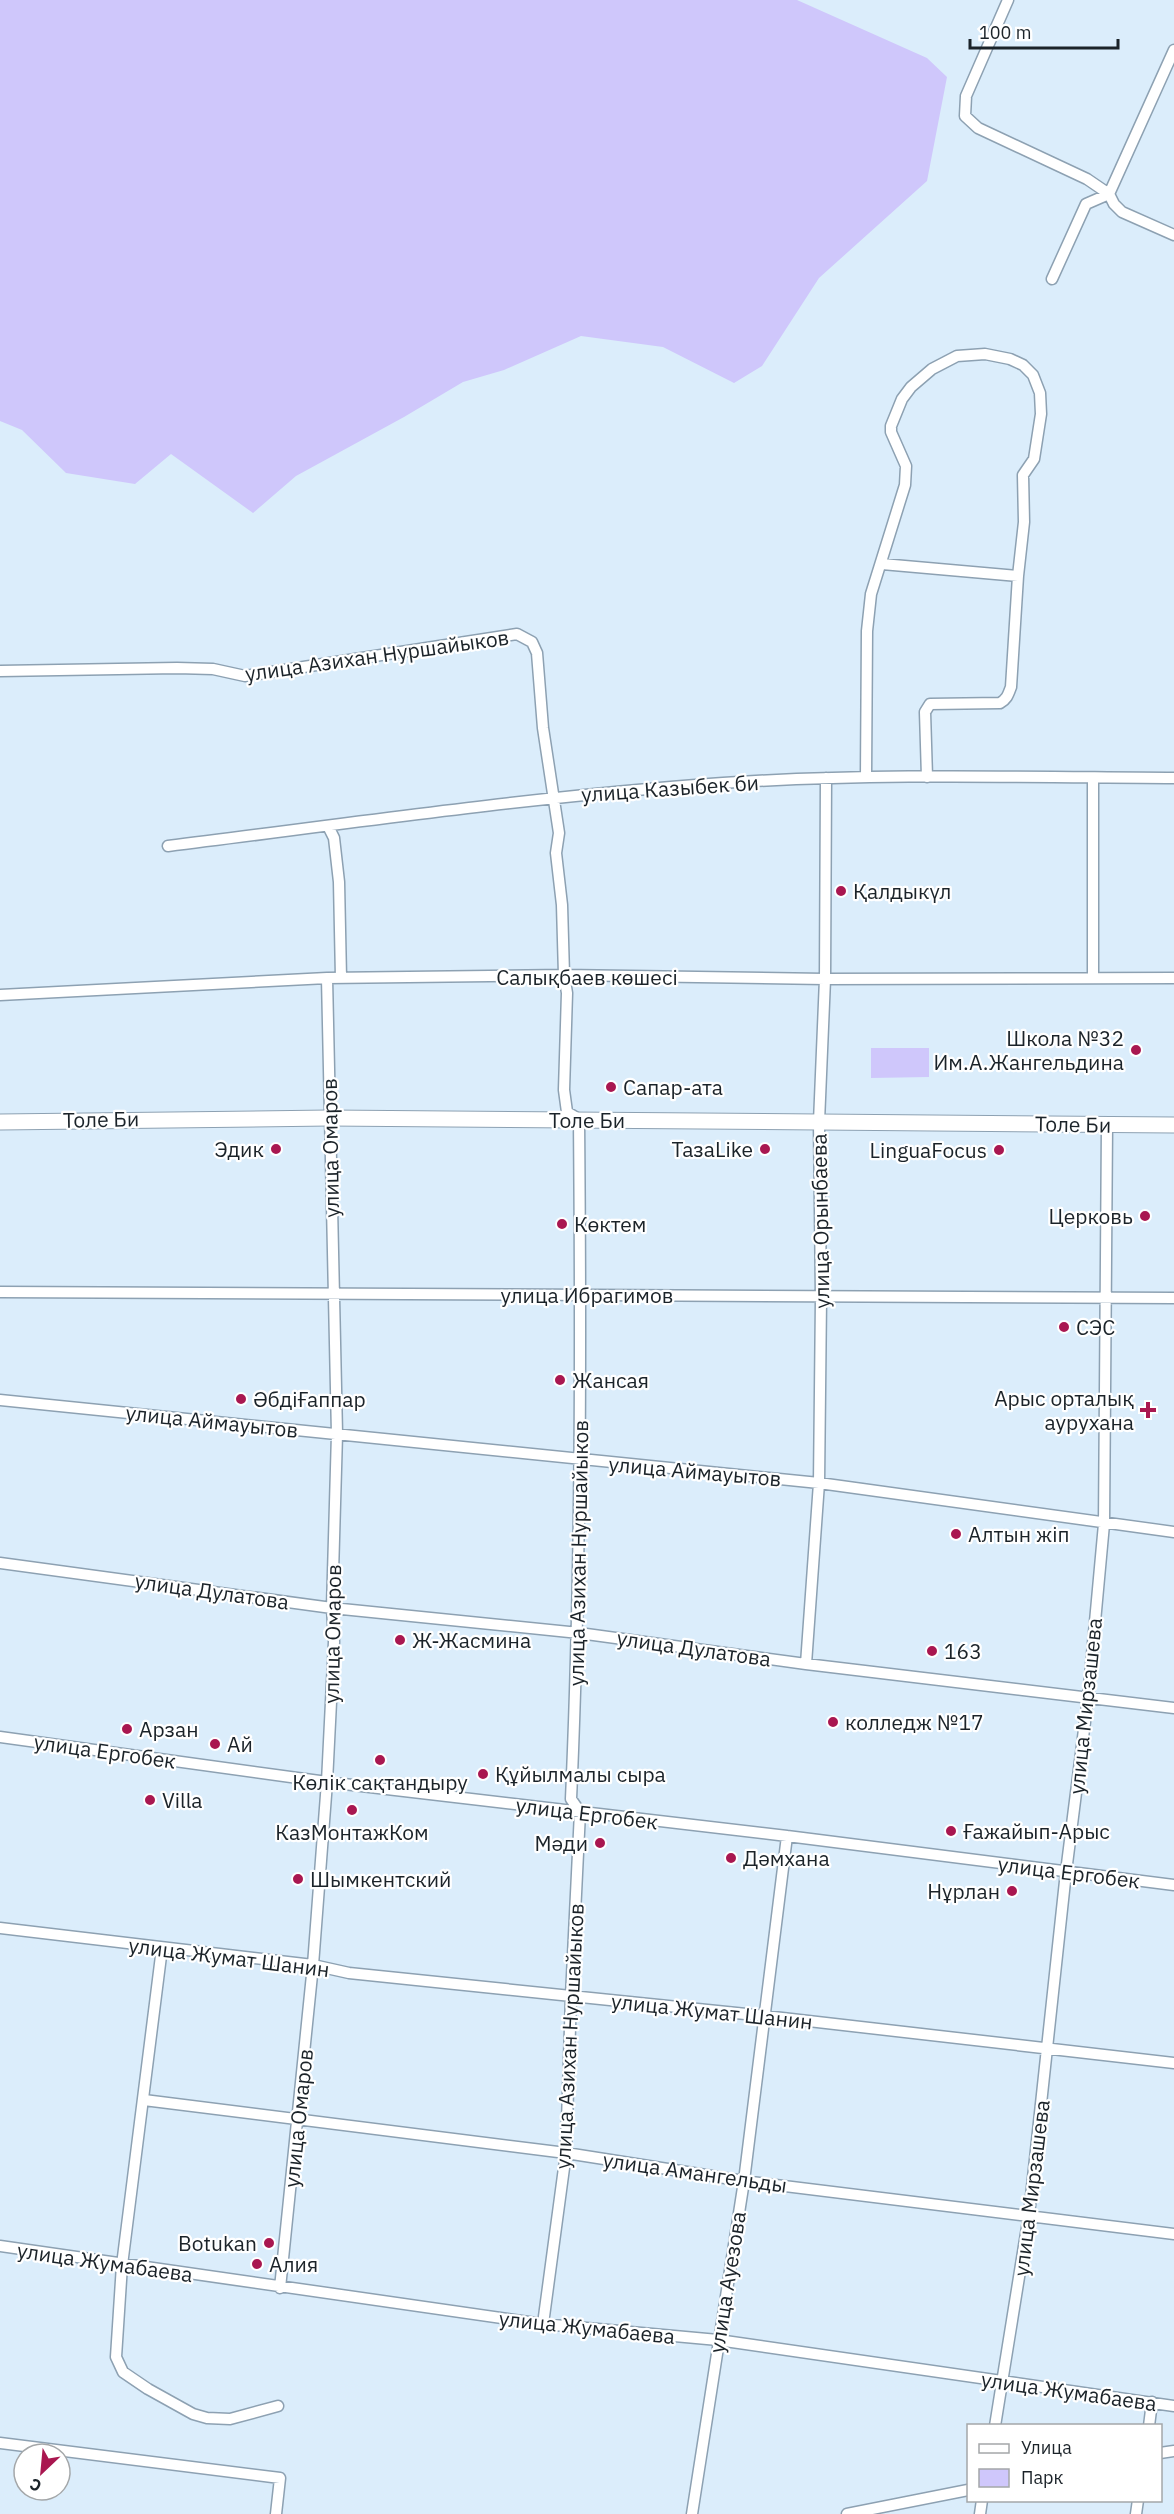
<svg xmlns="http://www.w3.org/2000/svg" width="1174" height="2514" viewBox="0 0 1174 2514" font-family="'IBM Plex Sans',sans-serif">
<rect width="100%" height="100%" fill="#dbedfb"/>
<path fill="#cfc7fb" d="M0 0H797L927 58 947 77 927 181 819 278 762 366 734 383 663 347 581 336 504 370 463 382 404 417 296 476 253 513 171 454 135 484 66 473 22 430 0 421Z
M871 1048H929V1077L871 1078Z"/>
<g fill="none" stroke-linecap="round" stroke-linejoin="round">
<defs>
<path id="minor" d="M1008 0 966 96 965 116 978 128 1087 179 1109 194 1114 204 1122 212 1174 235
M1052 279 1086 204 1109 194 1174 50
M882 564 1018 576 1011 687C1008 695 1007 699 1000 703L930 704 925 712 927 777
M0 671 177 668 213 669 245 676 517 634 532 642 537 653 543 728 559 833 556 853 562 905 564 975 567 993 564 1090 567 1112 579 1119C581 1346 581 1573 571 1799L580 1812 571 1996 566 2153 543 2324
M866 777 867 631 871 594 905 485 906 466 891 432V426L902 399 911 387 932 369 957 356 985 354 1010 359 1023 365 1033 375 1040 393 1041 414 1034 459 1023 475 1024 522 1018 576
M328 826 334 838 339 882 341 978
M168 846C353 823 537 796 723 783 873 773 1024 777 1174 778
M1093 977V778
M0 995 327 978 564 975 825 979 1174 978
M0 1292 1174 1298
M0 1400 819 1483 1174 1532
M0 1563 332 1608 579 1633 806 1664 1174 1708
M806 1664 819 1483 821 1298 819 1122 825 979 826 778
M0 1737 327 1782 787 1836 1174 1885
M0 1928 313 1965 349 1973 765 2016 1174 2063
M162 1948 122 2265 116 2357 123 2372 148 2389 193 2414 207 2418 230 2419 278 2406
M144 2100 566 2153 744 2181 1174 2234
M0 2246 543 2324 718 2340 1174 2406
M280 2288 313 1965 327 1782 334 1642 332 1608 337 1434 327 978
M995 2426 1029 2215 1066 1872 1088 1698 1104 1524 1107 1125
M1149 2426 1152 2402
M0 2443 280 2478 276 2514
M1160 2453 1174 2451
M692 2514 744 2181 787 1836
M847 2514 968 2490
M980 2514 982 2500
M1136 2514 1138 2500"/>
<path id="secondary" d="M0 1122 329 1118 1174 1125"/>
</defs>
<use href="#minor" stroke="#8da1b2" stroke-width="13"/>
<use href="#secondary" stroke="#8da1b2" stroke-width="17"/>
<use href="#minor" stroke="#fff" stroke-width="10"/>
<use href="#secondary" stroke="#fff" stroke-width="15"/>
</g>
<g fill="#a91750" stroke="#fff" stroke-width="2">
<circle cx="841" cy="891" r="6"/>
<circle cx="1136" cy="1050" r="6"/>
<circle cx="611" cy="1087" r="6"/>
<circle cx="276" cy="1149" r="6"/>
<circle cx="765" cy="1149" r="6"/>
<circle cx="999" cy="1150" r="6"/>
<circle cx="1145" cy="1216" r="6"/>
<circle cx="562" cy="1224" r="6"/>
<circle cx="1064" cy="1327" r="6"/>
<circle cx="560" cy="1380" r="6"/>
<circle cx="241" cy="1399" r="6"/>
<path d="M1145 1401h6v6h6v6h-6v6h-6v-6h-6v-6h6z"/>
<circle cx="956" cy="1534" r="6"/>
<circle cx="400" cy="1640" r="6"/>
<circle cx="932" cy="1651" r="6"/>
<circle cx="833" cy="1722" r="6"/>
<circle cx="127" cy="1729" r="6"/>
<circle cx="215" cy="1744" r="6"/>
<circle cx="380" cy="1760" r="6"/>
<circle cx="483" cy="1774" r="6"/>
<circle cx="150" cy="1800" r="6"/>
<circle cx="352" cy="1810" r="6"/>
<circle cx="951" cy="1831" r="6"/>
<circle cx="600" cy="1843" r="6"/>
<circle cx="731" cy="1858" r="6"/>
<circle cx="298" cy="1879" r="6"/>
<circle cx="1012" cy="1891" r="6"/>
<circle cx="269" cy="2243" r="6"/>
<circle cx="257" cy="2264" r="6"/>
</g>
<g text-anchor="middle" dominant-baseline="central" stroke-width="4.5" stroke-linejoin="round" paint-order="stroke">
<g font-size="21" fill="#1b2329" stroke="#fff">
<text transform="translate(377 655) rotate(-8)">улица Азихан Нуршайыков</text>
<text transform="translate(670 788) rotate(-4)">улица Казыбек би</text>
<text x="587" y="977">Салықбаев көшесі</text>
<text transform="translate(101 1119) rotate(-1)">Толе Би</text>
<text x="587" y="1120">Толе Би</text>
<text transform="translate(1073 1124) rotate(1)">Толе Би</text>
<text transform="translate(330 1148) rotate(-91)">улица Омаров</text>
<text transform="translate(820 1221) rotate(-91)">улица Орынбаева</text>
<text x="587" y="1295">улица Ибрагимов</text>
<text transform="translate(212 1421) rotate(6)">улица Аймауытов</text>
<text transform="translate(695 1471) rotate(5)">улица Аймауытов</text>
<text transform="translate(578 1553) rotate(-89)">улица Азихан Нуршайыков</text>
<text transform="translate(212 1591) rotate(8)">улица Дулатова</text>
<text transform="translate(332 1634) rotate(-89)">улица Омаров</text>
<text transform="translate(694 1648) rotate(8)">улица Дулатова</text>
<text transform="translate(1085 1706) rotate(-84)">улица Мирзашева</text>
<text transform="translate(105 1751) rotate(8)">улица Ергобек</text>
<text transform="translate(587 1813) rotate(7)">улица Ергобек</text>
<text transform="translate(1069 1872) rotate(7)">улица Ергобек</text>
<text transform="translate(229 1957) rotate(7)">улица Жумат Шанин</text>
<text transform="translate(712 2011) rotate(6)">улица Жумат Шанин</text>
<text transform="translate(569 2036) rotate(-87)">улица Азихан Нуршайыков</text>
<text transform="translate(298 2118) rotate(-84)">улица Омаров</text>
<text transform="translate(695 2172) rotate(8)">улица Амангельды</text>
<text transform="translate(1031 2188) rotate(-83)">улица Мирзашева</text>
<text transform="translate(105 2262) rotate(8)">улица Жумабаева</text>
<text transform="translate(727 2282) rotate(-81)">улица Ауезова</text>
<text transform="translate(587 2327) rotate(6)">улица Жумабаева</text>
<text transform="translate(1069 2391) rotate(8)">улица Жумабаева</text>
</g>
<g font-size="21" fill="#1b2329" stroke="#fff" text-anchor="start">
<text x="853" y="891">Қалдыкүл</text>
<text x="1124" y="1038" text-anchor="end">Школа №32<tspan x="1124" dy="24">Им.А.Жангельдина</tspan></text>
<text x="623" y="1087">Сапар-ата</text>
<text x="264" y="1149" text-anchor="end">Эдик</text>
<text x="753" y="1149" text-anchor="end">ТазаLike</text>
<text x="987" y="1150" text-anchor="end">LinguaFocus</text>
<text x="1133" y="1216" text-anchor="end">Церковь</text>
<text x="574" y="1224">Көктем</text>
<text x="1076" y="1327">СЭС</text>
<text x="572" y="1380">Жансая</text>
<text x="1134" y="1398" text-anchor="end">Арыс орталық<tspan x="1134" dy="24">аурухана</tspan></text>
<text x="253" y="1399">ӘбдіҒаппар</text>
<text x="968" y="1534">Алтын жіп</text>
<text x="412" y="1640">Ж-Жасмина</text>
<text x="944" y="1651">163</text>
<text x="845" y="1722">колледж №17</text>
<text x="139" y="1729">Арзан</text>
<text x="227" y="1744">Ай</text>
<text x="495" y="1774">Құйылмалы сыра</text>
<text x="380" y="1782" text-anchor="middle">Көлік сақтандыру</text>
<text x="162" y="1800">Villa</text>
<text x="963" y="1831">Ғажайып-Арыс</text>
<text x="352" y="1832" text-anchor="middle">КазМонтажКом</text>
<text x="588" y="1843" text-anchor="end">Мәди</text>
<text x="743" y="1858">Дәмхана</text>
<text x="310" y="1879">Шымкентский</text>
<text x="1000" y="1891" text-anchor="end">Нұрлан</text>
<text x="257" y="2243" text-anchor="end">Botukan</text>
<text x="269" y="2264">Алия</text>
</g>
</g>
<rect x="967" y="2424" width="195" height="78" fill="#ffffff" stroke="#a4a7a9" stroke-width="1.5"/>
<rect x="979" y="2444" width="30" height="9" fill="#ffffff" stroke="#a4a7a9" stroke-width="1.5"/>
<text x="1021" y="2454" font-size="18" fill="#1b2329">Улица</text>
<rect x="979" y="2469" width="30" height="18" fill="#cfc7fb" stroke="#a4a7a9" stroke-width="1.5"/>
<text x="1021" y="2484" font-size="18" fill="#1b2329">Парк</text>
<g transform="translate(42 2472) rotate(206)"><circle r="28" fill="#ffffff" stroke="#a4a7a9" stroke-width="1.5"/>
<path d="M0-4.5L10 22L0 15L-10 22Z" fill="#a91750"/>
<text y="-9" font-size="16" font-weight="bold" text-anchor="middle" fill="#1b2329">С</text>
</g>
<path d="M970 39v9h148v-9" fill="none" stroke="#1b2329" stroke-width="3"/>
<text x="979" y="39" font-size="18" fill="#1b2329" stroke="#ffffff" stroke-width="4.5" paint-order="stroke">100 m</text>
</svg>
